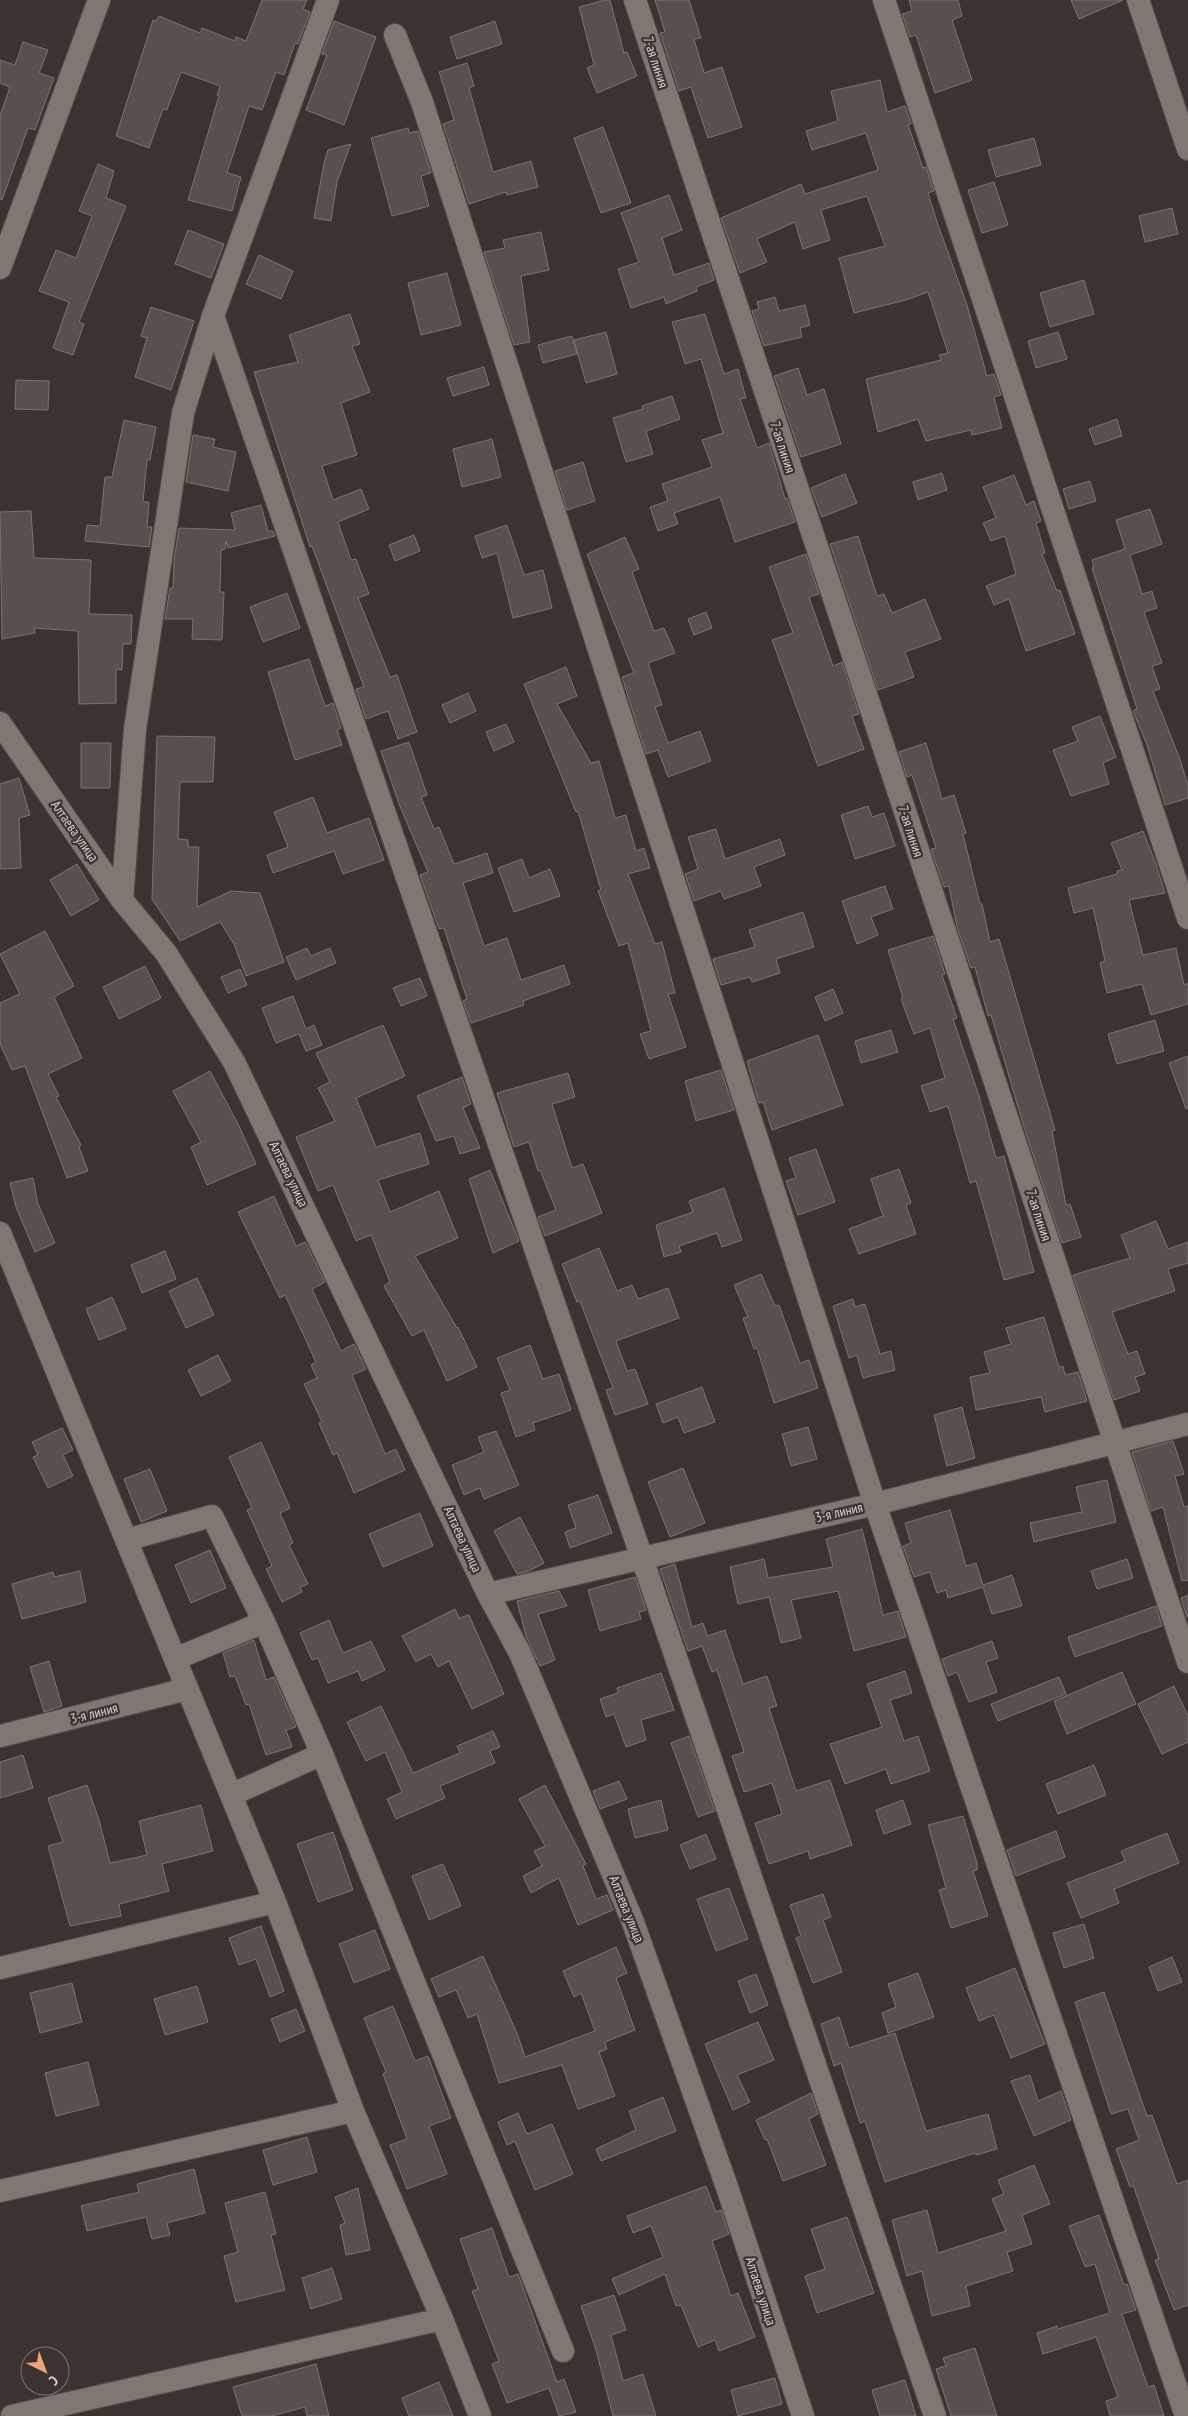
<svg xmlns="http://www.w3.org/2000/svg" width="1188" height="2416" viewBox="0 0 1188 2416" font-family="'PT Sans Narrow',sans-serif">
<rect width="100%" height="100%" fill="#3b3330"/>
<path fill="#58504c" stroke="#7c746f" d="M262 0H307L303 9 310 12 298 44 295 43 284 75 276 72 262 110 249 106 227 173 241 177 232 211 188 200 219 96 217 95 220 86 181 72 167 110 163 109 149 148 116 136 153 20 156 21 159 16 200 33 202 28 235 41 236 37 246 41Z
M605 0H610L624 53 627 52 637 76 597 93 587 68 594 65 579 7Z
M655 0H689L701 38 694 39 704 73 722 67 742 127 708 138 691 87 679 91 660 33 665 32Z
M909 0H958L962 16 952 20 972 80 935 93 916 35 910 37 902 14 912 11Z
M1071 0H1123L1079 19Z
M334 21 376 37 344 125 306 110 327 55 322 54Z
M495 21 502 44 457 59 450 37Z
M23 42 48 50 39 73 54 78 35 130 28 128 2 200 0 199V115L10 87 0 83V60L15 65Z
M467 63 474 86 469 88 493 172 531 161 538 187 507 195 506 192 469 204 443 124 454 120 439 72Z
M880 80 887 112 905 106 911 124 908 125 923 168 926 167 934 191 928 193 937 222 967 305 987 376 994 374 1001 395 994 397 1002 428 972 435 971 430 926 441 918 419 878 432 866 379 941 360 939 355 948 353 928 292 906 300 854 313 839 258 885 246 867 196 821 210 830 240 803 249 795 222 757 239 767 262 740 273 721 218 801 184 805 194 878 170 866 133 812 150 806 131 838 121 831 91Z
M603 127 631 203 601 213 574 138Z
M408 128 409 133 418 131 431 173 421 176 429 206 392 216 371 138Z
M1034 138 1041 165 996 177 988 150Z
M351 144 337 182 331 221 314 218 324 163 328 150Z
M98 164 114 171 106 198 126 206 79 322 84 324 73 355 53 348 69 302 39 291 56 250 76 258 92 216 79 211Z
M994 182 1008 225 982 233 968 190Z
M669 195 682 230 662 238 674 275 709 263 714 280 696 287 697 291 666 304 664 297 631 308 618 269 639 262 621 213Z
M1172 208 1178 234 1145 242 1139 216Z
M188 230 224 244 211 278 175 264Z
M541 232 549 270 521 276 530 342 514 345 484 252 505 248 503 240Z
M259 255 293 271 281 299 246 284Z
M447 273 461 325 421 335 408 283Z
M1084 280 1094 314 1050 327 1040 293Z
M775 297 779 311 805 305 810 325 800 328 802 337 764 346 752 311 759 309 757 302Z
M151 307 194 321 171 390 135 377 147 338 141 336Z
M350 314 360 344 352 346 370 392 341 403 357 455 322 466 333 500 361 489 369 509 338 522 351 560 356 559 369 594 358 598 390 677 397 675 417 732 398 739 388 711 366 719 356 689 364 687 312 546 310 547 254 372 298 362 289 335Z
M705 314 724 374 738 369 746 398 740 399 757 448 769 443 785 499 787 498 795 522 735 542 720 497 674 513 678 524 658 531 650 507 668 501 662 484 712 467 702 440 723 433 701 359 685 364 672 322Z
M606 332 617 374 586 383 574 340Z
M1058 332 1067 359 1036 368 1028 341Z
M572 336 577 354 543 363 538 345Z
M484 367 489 385 453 396 447 378Z
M798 368 807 395 824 389 841 444 801 457 774 376Z
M16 380 49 381 48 410 15 409Z
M672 396 680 419 646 431 653 454 626 462 613 418 643 409 642 406Z
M1117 419 1122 436 1095 445 1089 429Z
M124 420 156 427 150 460H147L143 502H149L147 527H152L149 547 85 541 87 525 100 526 105 477H112Z
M193 435 215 439 213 447 236 452 228 491 186 482Z
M492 439 501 477 462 487 453 449Z
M583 462 595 501 567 510 555 471Z
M942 473 947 490 918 500 913 482Z
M845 474 857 503 822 517 811 488Z
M1014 475 1026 505 1034 501 1041 521 1036 523 1045 553 1042 554 1057 591 1060 590 1075 634 1026 651 1009 599 994 605 986 586 1016 574 1005 536 991 541 983 523 996 518 983 487Z
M1090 481 1096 501 1069 509 1063 489Z
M261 505 268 531H273L275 536 228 548 226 541 225 549 221 550 220 592H224L222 640 192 639 193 619H165L170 588H173L174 561 179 528 235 530 231 513Z
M1150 509 1162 544 1130 555 1142 594 1152 591 1157 608 1144 612 1162 663 1152 666 1160 689 1153 691 1180 759 1188 786V798L1165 805 1147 745 1133 711 1137 709 1092 568 1094 567 1092 560 1125 549 1116 520Z
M31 511 34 558 91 560 89 614 132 615 131 644H123L122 670 116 669V703L79 704 78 631 34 628 35 633 2 639 0 512Z
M507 525 524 575 543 570 552 608 513 618 497 553 482 558 475 536Z
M414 535 420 551 395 561 389 545Z
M858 536 877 596 884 594 892 613 925 599 941 639 905 652 914 677 878 690 830 544Z
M625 537 639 569 632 572 654 631 664 628 675 653 648 663 662 705 655 707 668 743 700 731 711 761 668 777 658 750 646 754 622 677 634 673 587 554Z
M806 554 819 594 809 597 833 666 842 662 859 714 852 716 864 749 818 766 772 640 793 633 769 567Z
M287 593 300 628 263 642 250 607Z
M706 612 712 628 694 635 688 619Z
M309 659 325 706 333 703 341 728 337 730 342 745 295 760 268 672Z
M566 667 577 696 557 704 591 763 599 761 615 818 626 815 636 851 644 848 650 868 628 874 655 944 662 942 675 993 668 994 686 1047 649 1059 640 1034 651 1031 628 943 619 946 598 891 601 890 578 811 576 812 524 684Z
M468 693 476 711 450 723 442 705Z
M1100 716 1116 757 1103 763 1109 784 1071 796 1053 750 1078 741 1072 727Z
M506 724 514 742 494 751 486 732Z
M157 736 215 737 213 782H180L178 839 188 840V847H199L197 907 231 891 260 893 284 962 246 976 234 944 220 922 180 941 152 899Z
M409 742 427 795 421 797 434 829 439 827 454 864 487 853 493 873 463 883 484 946 507 938 521 980 564 965 570 984 523 1001 524 1005 471 1023 463 1001 467 999 444 928 439 929 420 875 428 872 399 804 381 751Z
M81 743H111L110 788H81Z
M926 743 942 799 954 795 966 833 963 834 980 904H982L990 942 999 939 1055 1130 1052 1131 1066 1205 1070 1204 1081 1237 1062 1243 1023 1124 991 1015 988 1016 975 967 971 968 957 927 949 886 944 887 931 849 936 848 912 775 907 777 899 752Z
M19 778 30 815 19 818 21 868 0 869V784Z
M313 797 327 833 369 818 384 860 343 874 334 851 273 873 267 855 288 847 274 812Z
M868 806 872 817 884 813 895 846 855 859 841 815Z
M716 829 725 859 780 839 785 855 754 867 761 886 724 899 721 891 694 901 685 874 698 869 688 837Z
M1143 831 1156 864 1165 893 1129 900 1143 955 1176 948 1184 985 1188 983V1004L1151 1015 1142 984 1107 993 1100 963 1105 961 1093 908 1074 913 1068 888 1117 874V871L1122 870 1111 843Z
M522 859 529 878 550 869 560 896 514 912 498 868Z
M77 864 99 900 71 916 50 880Z
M885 886 893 909 871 917 878 935 857 944 842 901Z
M803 912 814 947 776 959 780 973 752 982 750 977 721 985 713 959 755 947 749 930Z
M45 931 74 986 54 997 82 1058 48 1074 59 1096 56 1097 81 1145 79 1147 88 1171 67 1178 25 1066 12 1070 0 1044V1003L20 994 0 954Z
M933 936 945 974 942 975 957 1018 953 1019 979 1096 996 1158 1004 1156 1034 1272 1004 1280 976 1181 970 1183 948 1106 930 1112 921 1086 945 1078 930 1028 914 1034 901 999 903 998 888 950Z
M307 948 311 956 330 948 336 963 296 980 286 957Z
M145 966 161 998 119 1019 103 987Z
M240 969 247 985 228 993 221 977Z
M420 978 427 996 401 1006 393 988Z
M833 989 843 1013 825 1021 815 997Z
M293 996 306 1029 314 1025 322 1045 306 1051 299 1034 276 1043 262 1008Z
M1155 1020 1164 1051 1117 1064 1108 1034Z
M383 1025 405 1076 356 1098 376 1147 420 1133 429 1164 378 1180 390 1212 439 1191 458 1238 415 1256 457 1328 458 1327 477 1367 447 1381 424 1330 412 1336 384 1286 390 1282 371 1235 356 1241 333 1185 318 1191 296 1137 335 1121 318 1088 330 1082 316 1053Z
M891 1030 898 1052 861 1063 855 1041Z
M818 1035 843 1105 772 1130 763 1102 759 1103 747 1061Z
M1188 1056V1108L1186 1109 1169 1063Z
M721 1070 734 1110 696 1121 685 1081Z
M210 1071 239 1126 256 1164 207 1185 191 1147 201 1142 173 1091Z
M568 1073 575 1097 552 1104 572 1168 583 1164 602 1213 545 1236 538 1217 556 1210 540 1170 538 1171 529 1142 514 1147 497 1093Z
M462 1077 471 1104 463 1108 480 1148 460 1154 454 1136 436 1141 417 1096Z
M816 1149 835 1202 798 1215 786 1181 796 1178 789 1158Z
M899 1169 911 1203 906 1205 916 1234 859 1254 849 1229 883 1216 871 1179Z
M490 1170 519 1241 493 1253 469 1179Z
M33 1178 38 1204 55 1243 35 1252 16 1207 10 1183Z
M724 1188 742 1240 722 1247 717 1233 679 1246 681 1252 664 1257 656 1225 693 1212 689 1201Z
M274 1196 296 1246 305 1242 325 1282 312 1289 341 1351 354 1344 366 1369 352 1375 385 1454 396 1449 405 1470 354 1493 337 1453 333 1455 319 1423 322 1422 304 1384 317 1378 311 1365 316 1362 285 1295 280 1298 238 1212Z
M1156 1221 1168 1249 1188 1242V1263L1168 1269 1175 1291 1112 1312 1128 1354 1137 1351 1145 1374 1135 1377 1140 1391 1114 1400 1073 1275 1130 1258 1121 1235Z
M599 1248 617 1291 632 1285 638 1299 668 1288 679 1318 616 1341 627 1371 635 1369 648 1404 615 1415 606 1390 613 1388 580 1301 577 1302 562 1264Z
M165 1251 176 1279 142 1293 131 1265Z
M761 1274 775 1306 779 1305 800 1363 809 1360 818 1388 774 1403 757 1348 754 1349 743 1318 748 1317 734 1285Z
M197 1278 214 1315 186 1328 169 1291Z
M112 1297 126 1329 99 1340 86 1309Z
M853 1299 855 1307 865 1304 880 1354 891 1351 895 1370 863 1378 857 1355 849 1358 833 1306Z
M1044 1317 1059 1367 1063 1366 1065 1375 1078 1372 1087 1401 1045 1412 1041 1397 976 1410 970 1377 990 1373 984 1352 1011 1344 1006 1328Z
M530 1345 543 1379 559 1374 571 1410 533 1423 535 1430 516 1437 501 1393 510 1390 497 1358Z
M218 1355 231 1381 201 1396 188 1370Z
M702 1387 715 1422 684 1433 678 1417 663 1423 656 1404Z
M962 1407 975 1458 947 1466 934 1415Z
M808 1427 817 1459 791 1466 782 1434Z
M62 1428 73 1450 63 1455 73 1476 48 1488 33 1457 38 1455 32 1442Z
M496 1431 519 1485 484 1499 480 1488 464 1495 452 1465 484 1452 478 1437Z
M1173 1441 1184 1474 1175 1476 1184 1507 1188 1506V1580L1182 1581 1163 1507 1151 1511 1132 1452Z
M261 1442 290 1508 280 1513 293 1543 289 1545 308 1584 300 1587 302 1592 282 1602 266 1569 272 1566 247 1510 252 1508 229 1457Z
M683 1468 705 1523 670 1537 648 1482Z
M150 1469 167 1511 141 1522 124 1479Z
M1107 1480 1116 1522 1034 1542 1030 1523 1082 1512 1076 1487Z
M598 1495 612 1533 570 1548 565 1532 576 1528 568 1505Z
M950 1510 966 1566 976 1563 983 1585 1012 1575 1022 1606 992 1614 983 1587 948 1598 946 1590 937 1593 930 1572 914 1577 903 1546 911 1543 905 1523Z
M420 1513 433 1546 383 1567 369 1534Z
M520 1517 544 1563 529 1571 517 1574 494 1531Z
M862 1529 883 1615 898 1611 906 1637 854 1651 838 1591 791 1600 801 1638 781 1643 769 1597 738 1604 730 1567 764 1559 768 1578 833 1567 826 1539Z
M210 1550 226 1588 191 1603 175 1565Z
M1127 1559 1133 1578 1097 1589 1091 1571Z
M675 1564 692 1627 703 1623 707 1636 725 1630 743 1684 767 1676 777 1706 769 1708 796 1791 830 1780 852 1845 810 1859 808 1851 769 1864 755 1823 782 1814 772 1783 744 1792 732 1756 744 1752 717 1670 712 1672 702 1646 688 1651 660 1569Z
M80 1571 86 1602 22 1619 12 1584 53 1572 54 1577Z
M635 1577 646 1610 639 1612 641 1619 600 1631 588 1590Z
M559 1591 567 1606 538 1614 555 1660 540 1666 526 1636 517 1601Z
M1188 1595V1617H1187L1181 1598Z
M1156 1606 1162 1626 1075 1657 1068 1637Z
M455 1609 459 1618 469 1615 504 1694 472 1709 449 1661 438 1667 431 1654 416 1662 402 1636Z
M329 1620 343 1653 371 1641 385 1670 362 1681 358 1671 328 1683 318 1658 312 1660 300 1633Z
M254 1640 266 1680 274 1677 296 1727 286 1730 292 1747 266 1755 249 1704 246 1705 235 1676 230 1677 223 1653Z
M992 1641 998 1658 986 1662 997 1692 969 1702 957 1672 948 1676 942 1659Z
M49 1661 62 1706 44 1712 30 1667Z
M905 1671 912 1693 890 1700 904 1741 918 1736 930 1771 891 1784 886 1769 845 1784 830 1744 882 1727 867 1684Z
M1122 1672 1136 1704 1067 1734 1054 1701Z
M661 1673 674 1710 641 1720 646 1740 626 1747 614 1714 606 1717 600 1699 618 1693 617 1688Z
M1059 1677 1066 1694 998 1721 991 1704Z
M1174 1686 1188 1716V1742L1162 1754 1138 1704Z
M381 1706 413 1773 460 1753 457 1746 493 1731 500 1747 490 1751 495 1763 440 1786 445 1798 396 1819 387 1799 402 1792 385 1752 366 1761 347 1722Z
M689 1736 715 1811 698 1817 671 1743Z
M23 1755 33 1788 0 1798V1762Z
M1094 1765 1106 1795 1058 1814 1046 1784Z
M619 1781 627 1799 600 1809 593 1791Z
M87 1785 99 1820 110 1863 147 1855 139 1821 201 1805 213 1851 162 1864 169 1891 119 1904 121 1916 70 1926 48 1846 63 1842 48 1798Z
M545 1785 586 1864 583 1866 596 1899 607 1895 613 1910 578 1925 559 1878 531 1893 523 1876 542 1866 534 1851 545 1846 519 1799Z
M661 1800 668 1830 635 1838 628 1809Z
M903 1800 911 1824 884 1834 876 1810Z
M963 1816 977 1863V1870L973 1871 988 1916 951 1928 939 1890 946 1888 928 1825Z
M1056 1831 1065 1857 1016 1876 1007 1850Z
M333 1832 353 1890 318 1902 297 1844Z
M1167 1833 1179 1863 1114 1889 1119 1903 1081 1918 1067 1883 1125 1861 1121 1851Z
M706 1834 716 1859 690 1869 680 1845Z
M443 1864 461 1906 429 1920 412 1876Z
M729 1888 748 1939 716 1951 697 1899Z
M823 1894 831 1917 823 1920 842 1972 813 1983 796 1938 801 1936 790 1905Z
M1084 1924 1094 1958 1064 1968 1053 1933Z
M261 1926 284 1991 270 1997 256 1959 239 1965 229 1938Z
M375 1930 390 1969 354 1983 339 1944Z
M616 1947 627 1973 616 1978 635 2030 605 2042 607 2049 599 2052 615 2096 578 2109 562 2065 499 2083 477 2014 468 2018 456 1990 439 1997 431 1979 483 1956 518 2036 525 2057 595 2031 581 1993 574 1997 563 1971Z
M1172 1957 1182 1982 1158 1991 1149 1967Z
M1015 1968 1045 2044 1011 2058 994 2015 979 2021 966 1988Z
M918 1973 934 2017 888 2033 882 2013 896 2007 888 1984Z
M756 1974 768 2005 750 2013 738 1981Z
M72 1983 82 2022 40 2033 30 1993Z
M197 1986 208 2022 165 2035 154 1999Z
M1104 1992 1147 2116 1152 2115 1177 2184 1188 2180V2305L1174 2310 1155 2260 1159 2259 1133 2185 1130 2187 1116 2149 1139 2140 1128 2109 1111 2114 1075 2002Z
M393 2006 415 2061 428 2056 451 2118 429 2126 447 2174 407 2189 390 2145 407 2139 383 2074 386 2072 364 2018Z
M296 2009 305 2031 280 2042 271 2019Z
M839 2017 849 2048 895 2033 926 2131 988 2114 997 2149 976 2155 975 2153 885 2182 865 2121 860 2123 841 2063 834 2066 821 2024Z
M758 2022 774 2060 737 2075 750 2102 733 2110 705 2044Z
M88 2062 99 2105 56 2116 45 2073Z
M1030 2075 1038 2101 1061 2091 1071 2120 1034 2136 1011 2081Z
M811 2093 818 2114 809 2119 826 2165 783 2181 767 2139 765 2140 756 2120Z
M663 2097 676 2131 601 2161 596 2149 636 2130 629 2111Z
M518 2113 527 2134 552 2124 573 2174 535 2190 515 2141 507 2145 498 2122Z
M307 2137 317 2172 273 2185 263 2150Z
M1034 2165 1050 2204 1022 2215 1032 2244 1007 2252 1013 2271 966 2286 970 2306 932 2316 922 2271 907 2276 892 2220 927 2210 938 2253 1006 2231 992 2199 1004 2194 998 2180Z
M194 2169 205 2213 167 2223 170 2235 152 2239 146 2217 87 2231 81 2206 139 2192 137 2184Z
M706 2186 716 2212 721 2210 729 2234 712 2241 731 2296 738 2293 755 2337 719 2351 715 2340 698 2347 681 2305 676 2306 665 2274 619 2295 612 2279 663 2257 651 2226 633 2233 627 2216Z
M358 2188 370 2250 346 2255 340 2225 345 2223 335 2197Z
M265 2192 276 2234 271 2235 285 2290 236 2302 224 2256 238 2252 225 2203Z
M1099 2215 1124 2285 1127 2284 1136 2310 1122 2314 1148 2387 1154 2385 1164 2416H1110L1106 2401 1118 2397 1096 2337 1043 2354 1037 2333 1057 2326 1058 2329 1110 2313 1095 2264 1085 2267 1069 2226Z
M847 2217 874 2293 817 2313 805 2276 825 2269 811 2229Z
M492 2228 509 2277 518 2274 557 2382 564 2379 576 2412 559 2416 549 2388 507 2403 492 2364 499 2361 472 2291 478 2289 460 2239Z
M332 2268 342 2299 311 2309 302 2278Z
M614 2295 626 2330 611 2335 623 2381 643 2374 656 2416H613L596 2350 581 2306Z
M975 2348 997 2416H951L936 2369 946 2366 943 2358Z
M316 2364 329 2416H307L305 2407 271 2416H242L233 2387Z
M775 2378 782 2404 738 2416 731 2390Z
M905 2380 916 2416H880L872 2390Z
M439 2382 453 2416H409L402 2398Z"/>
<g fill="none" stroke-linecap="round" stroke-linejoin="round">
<defs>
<path id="minor" d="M635 0 1188 1662
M884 0 1188 918
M1138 0 1188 149
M395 35 422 102 875 1504 1186 2416
M0 268 99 0
M213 316 642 1558 935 2416
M0 723 122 900 166 953 234 1062 488 1594 520 1653 633 1922 727 2187 803 2416
M122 900 135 729 183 413 213 316 328 0
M0 1233 275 1902 353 2111 442 2319 480 2416
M126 1540 212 1516 264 1622
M488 1594 875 1504 1188 1424
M175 1659 264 1622 322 1754 231 1795
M0 1736 187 1689
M322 1754 563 2351
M0 1968 275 1902
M0 2191 353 2111
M12 2416 442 2319"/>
</defs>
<use href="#minor" stroke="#554f4c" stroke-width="24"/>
<use href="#minor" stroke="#807773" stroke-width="22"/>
</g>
<g text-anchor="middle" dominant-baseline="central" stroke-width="4.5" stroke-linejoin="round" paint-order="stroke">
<g font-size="14" fill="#d9d4d1" stroke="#3b3330">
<text transform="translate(656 62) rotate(72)">7-ая линия</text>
<text transform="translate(783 447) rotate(72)">7-ая линия</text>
<text transform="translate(75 831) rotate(55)">Алтаева улица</text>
<text transform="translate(911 831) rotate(72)">7-ая линия</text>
<text transform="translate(289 1174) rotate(64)">Алтаева улица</text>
<text transform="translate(1039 1215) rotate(72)">7-ая линия</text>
<text transform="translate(839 1512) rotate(-13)">3-я линия</text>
<text transform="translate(463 1539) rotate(65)">Алтаева улица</text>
<text transform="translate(94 1713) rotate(-14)">3-я линия</text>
<text transform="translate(627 1909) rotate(68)">Алтаева улица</text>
<text transform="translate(761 2291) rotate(72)">Алтаева улица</text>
</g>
</g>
<g transform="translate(45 2371) rotate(138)"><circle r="24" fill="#3b3330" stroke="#7a7370"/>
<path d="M0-4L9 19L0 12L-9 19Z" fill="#f0a279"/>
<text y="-8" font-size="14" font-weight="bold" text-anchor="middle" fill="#d9d4d1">С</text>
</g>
</svg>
